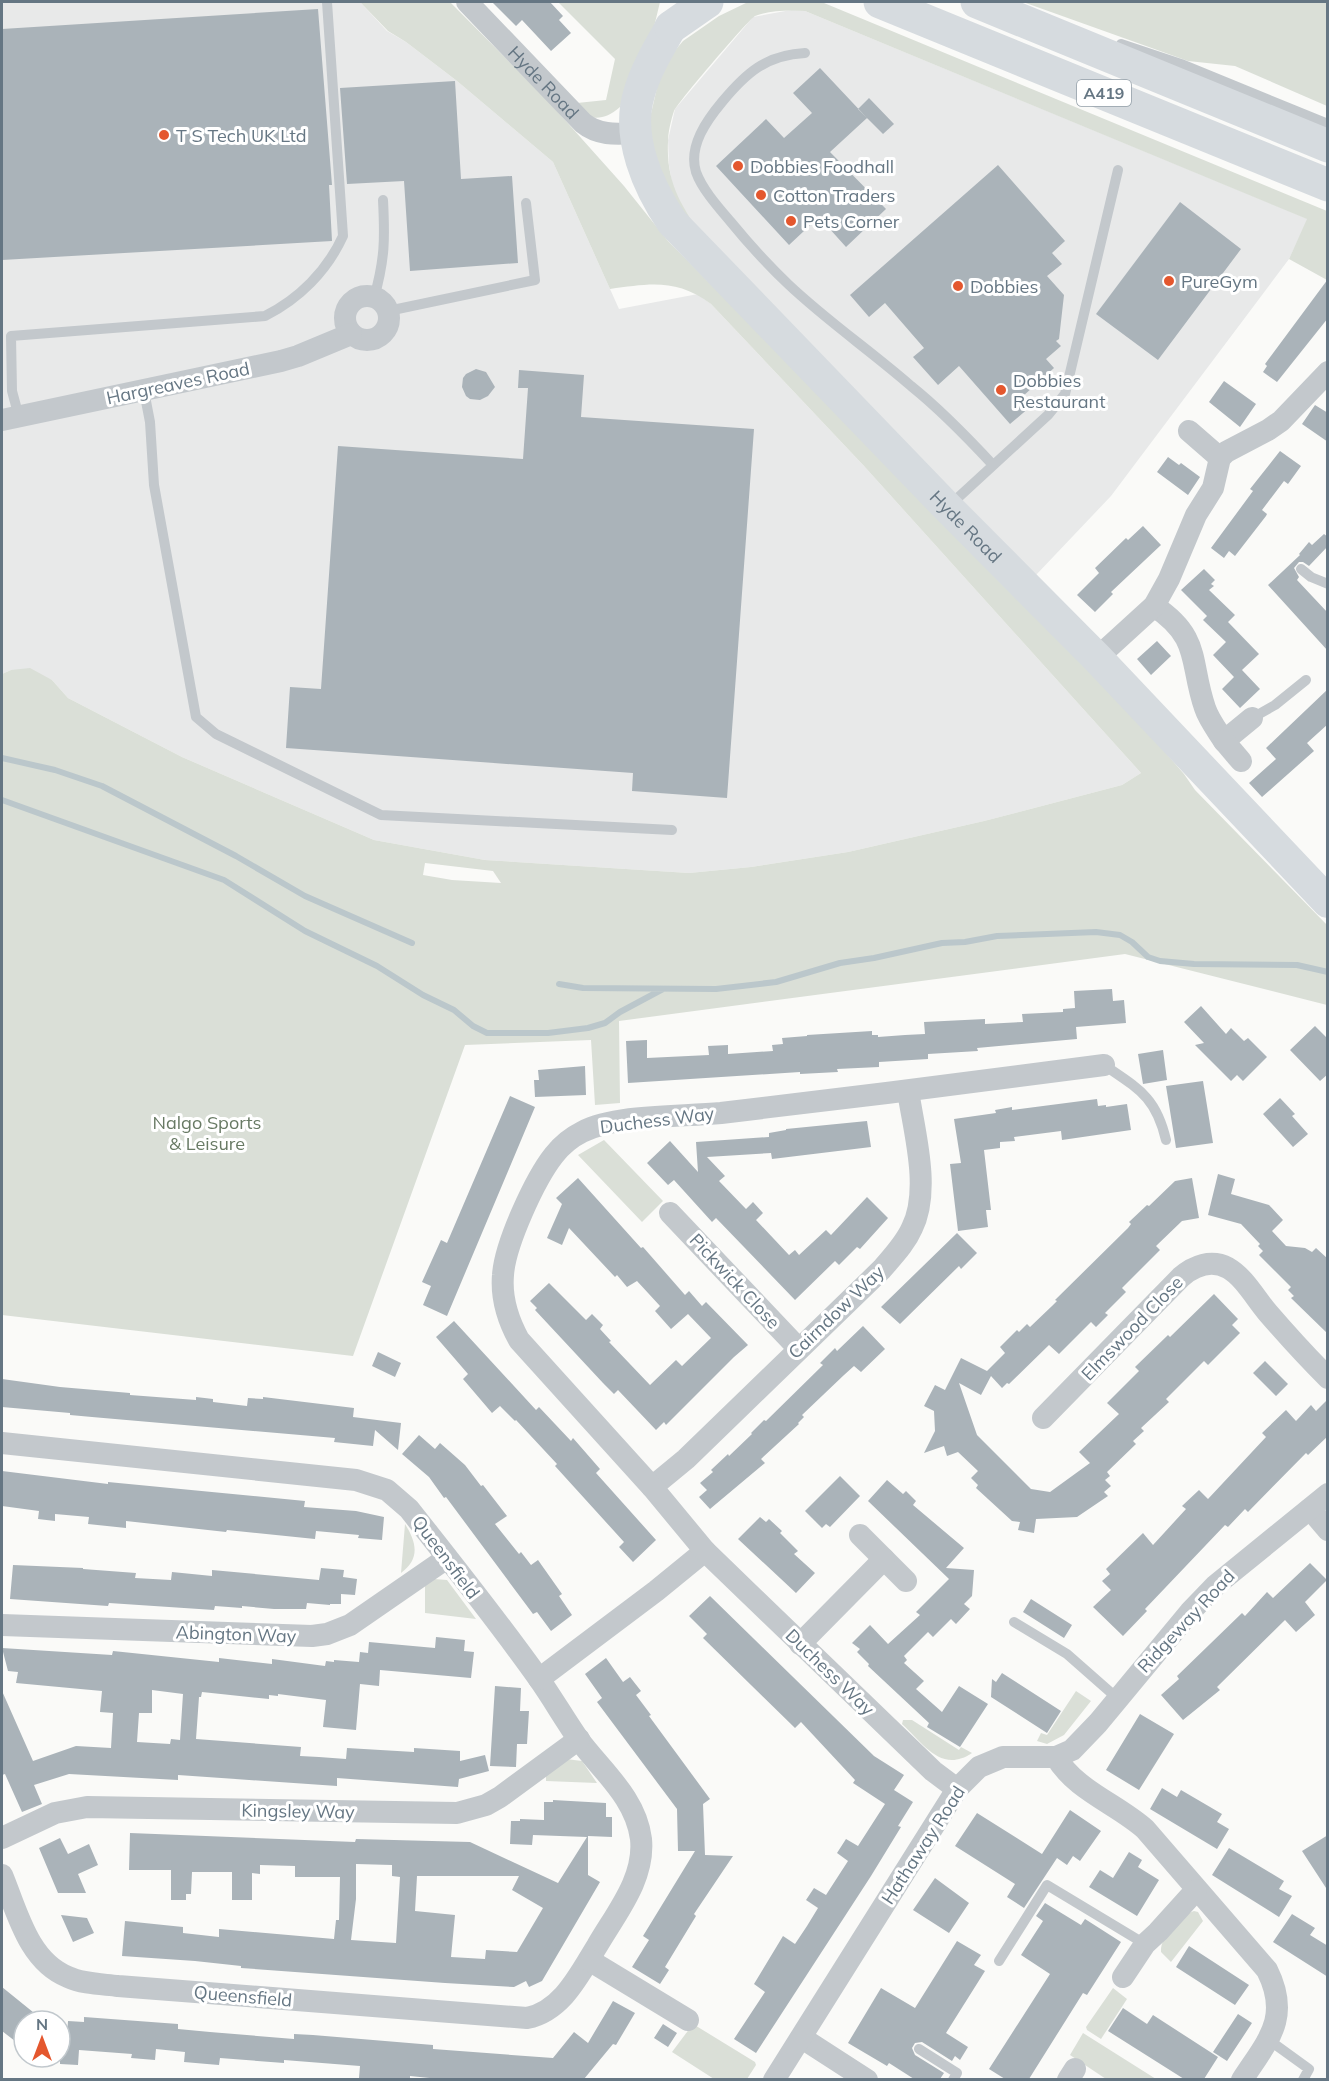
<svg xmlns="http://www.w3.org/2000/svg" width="1329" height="2081" viewBox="0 0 1329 2081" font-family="Mulish,sans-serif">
<rect width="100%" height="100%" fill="#fafaf8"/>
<path fill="#e8e9e9" d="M2 2H360L387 31 406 42 457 81 553 162 619 309 698 294 711 304 864 466 1141 773 1122 785 984 821 848 852 751 867 689 873 485 860 374 840 182 757 68 698 52 680 11 670 2 674Z
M791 10 805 11 1308 219 1289 259 1111 496 1036 575 704 239 680 204 672 183 669 165 668 140 675 109 753 17Z"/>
<path fill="#dadfd7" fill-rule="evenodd" d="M360 2H450L548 101 624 186 668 241 1108 686 1184 774 1195 790 1327 925V1005L1125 954 619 1021 620 1103 595 1105 591 1040 465 1045 353 1356 2 1315V674L11 670 30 668 52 680 68 698 182 757 374 840 485 860 689 873 751 867 848 852 984 821 1122 785 1141 773 864 466 711 304C676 278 649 284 610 289L553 162 457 81 406 42 388 31ZM425 863 493 871 501 883 452 880 423 875Z
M558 2H660L654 27 620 107C608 117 602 119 587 117L577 103 606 100 615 59Z
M748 2 824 3 1327 211V280L1289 259 1307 219 805 11C789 10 770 10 755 16 749 19 678 102 674 111 671 120 668 132 668 142 666 184 682 206 704 239L671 204 647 131 662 66 683 41 719 16Z
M1023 2H1327V106L1235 66 1188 61Z
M604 1140 663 1201 642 1222 578 1155Z
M405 1524C417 1543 420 1559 401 1573Z
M434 1579 447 1580 476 1619 425 1613V1586Z
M1076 1691 1091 1701 1064 1735 1047 1744 1037 1741 1041 1733 1047 1735Z
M903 1720H912L959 1750 961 1747 972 1753C941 1774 923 1743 902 1724Z
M566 1759 582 1761 597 1783 546 1781V1776Z
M1194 1911 1198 1912 1203 1921 1171 1962 1161 1952C1160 1936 1180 1916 1194 1911Z
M1113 1988 1127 1999 1101 2039 1087 2030 1086 2027Z
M693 2024 755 2062 756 2065 747 2079H714L672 2052Z
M1083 2033 1156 2079H1106L1070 2055Z"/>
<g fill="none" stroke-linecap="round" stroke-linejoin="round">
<path stroke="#bbc7cb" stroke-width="6" d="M2 758 55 770 102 786 236 856 305 896 412 943
M2 800 224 880 305 931 377 966 423 995 454 1010 473 1026 487 1033H548L588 1028 605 1023 620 1012 663 989
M559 984 583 988 716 989 776 982 840 963 874 958 942 943 965 942 997 936 1096 932 1120 935 1132 942 1148 957 1160 961 1194 964 1297 965 1328 972"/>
</g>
<path fill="#aab3b9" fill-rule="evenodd" d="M492 2H550L563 16 559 20 571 33 551 51 522 20 516 26Z
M318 9 332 185H329L332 241 2 260V29Z
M820 68 867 118 830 152 886 209 846 247 819 217 789 245 716 166 766 119 784 138 812 113 793 93Z
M455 81 461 179 512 176 518 263 410 271 404 181 347 184 340 88Z
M869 98 894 124 883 134 858 109Z
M998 165 1065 241 1052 253 1062 264 1047 276 1064 295 1059 339 1056 341 1061 346 1046 359 1054 368 1022 397 1030 407 1010 424 959 366 938 385 913 357 924 348 885 303 869 317 850 295Z
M1180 202 1241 249 1158 360 1096 314Z
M1328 279V318L1277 382 1263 372 1267 366 1265 364Z
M476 369 486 372 495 387 488 396 480 400 470 399 466 396 462 387 463 378 466 374Z
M519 370 584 375 581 417 754 429 727 798 632 791 633 773 286 748 290 687 321 689 338 446 523 459 528 388H518Z
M1224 381 1256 404 1240 427 1209 402Z
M1315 405 1328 413V442L1302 424Z
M1280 451 1301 466 1288 484 1284 481 1262 510 1267 514 1266 516 1235 556 1229 551 1224 558 1211 548 1253 491 1250 489Z
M1168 457 1179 465 1181 463 1200 477 1188 495 1157 472Z
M1143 526 1161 545 1111 592 1113 594 1095 612 1077 595 1099 573 1095 568 1126 538 1128 540Z
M1324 534 1328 537V546L1309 566 1303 562H1299L1294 568 1299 577 1297 580 1328 613V651L1268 585 1300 555 1299 554 1309 542 1312 545Z
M1204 569 1215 580 1211 584 1214 586 1209 590 1235 615 1228 622 1259 654 1242 670 1260 689 1240 708 1222 689 1234 677 1213 655 1226 642 1203 620 1207 616 1181 590Z
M1157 641 1171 656 1151 675 1137 659Z
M1328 689V724L1307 743 1314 751 1262 797 1249 783 1276 759 1266 748Z
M1112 989 1113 1001 1124 1000 1126 1023 1076 1027 1077 1039 977 1048 978 1051 928 1054V1059L879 1062V1067L837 1069 838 1072 800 1074V1072L628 1083 626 1041 647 1040V1058L709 1055 708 1046 728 1045V1054L773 1051 772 1045 783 1044 782 1038 807 1036V1035L872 1031V1035H878V1037L905 1035 925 1034 924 1022 985 1019V1024L1023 1022 1022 1014 1063 1012V1009L1075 1008 1074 991Z
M1201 1006 1226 1034 1231 1028 1244 1041 1248 1038 1267 1057 1243 1081 1237 1075 1231 1081 1195 1045 1204 1043 1184 1022Z
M1315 1026 1328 1039V1074L1320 1081 1290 1050Z
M1163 1050 1167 1080 1143 1084 1138 1054Z
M585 1066 586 1095 535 1097 534 1080H539L538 1070Z
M1203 1081 1213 1143 1176 1148 1166 1086Z
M510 1096 535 1107 447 1316 423 1305 431 1286 422 1282 441 1240 447 1243Z
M1280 1098 1295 1114 1292 1116 1308 1134 1293 1147 1263 1114Z
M1097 1099 1098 1106 1106 1105V1107L1127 1104 1131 1130 1062 1140 1061 1131 1014 1137 1015 1141 1000 1142V1148L984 1150 991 1210H986L988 1227 958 1231 950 1164 961 1163 954 1119 996 1113 995 1110 1012 1107V1110Z
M867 1121 871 1147 772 1159 771 1153 707 1157 725 1176 719 1181 746 1209 753 1202 763 1213 756 1220 789 1255 795 1250 799 1255 826 1230 831 1235 867 1197 888 1218 860 1249 857 1247 839 1265 835 1261 795 1300 716 1218 712 1222 674 1180 668 1185 647 1163 670 1141 698 1172 696 1142 769 1137V1133L786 1130V1129Z
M1218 1174 1235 1179 1231 1194 1269 1205 1283 1220 1272 1231 1286 1246 1305 1248 1312 1252 1316 1248 1328 1259V1334L1291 1298 1294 1296 1288 1290 1291 1287 1259 1255 1263 1251 1258 1246 1260 1244 1241 1224 1208 1215Z
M578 1178 641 1248 643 1247 685 1295 689 1291 702 1306 706 1302 748 1345 734 1357 666 1425 664 1422 656 1430 618 1390 614 1394 603 1383 535 1310 537 1308 530 1301 549 1283 586 1320 592 1314 603 1325 600 1329 611 1341 609 1342 650 1385 676 1360 682 1366 711 1338 688 1314 671 1329 655 1311 660 1306 637 1281 627 1287 617 1275 615 1277 569 1228 562 1245 547 1238 562 1204 556 1198Z
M1192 1178 1199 1218 1182 1221 1156 1246 1160 1250 1122 1288 1126 1292 1105 1313 1108 1315 1096 1327 1091 1322 1059 1354 1049 1345 1009 1384 1007 1383 1002 1388 991 1376 981 1395 959 1383 977 1435 1031 1489 1050 1492 1090 1463 1079 1452 1119 1414 1107 1403 1139 1371 1135 1367 1168 1335 1170 1337 1214 1294 1238 1319 1232 1325 1240 1333 1208 1365 1204 1361 1166 1399 1169 1402 1141 1428 1144 1431 1133 1441 1136 1444 1107 1472 1110 1476 1105 1480 1111 1486 1104 1492 1108 1496 1077 1517 1036 1519 1034 1533 1018 1530 1020 1522 1012 1521 976 1488 978 1485 971 1478 978 1471 958 1452 947 1456 944 1446 924 1453 935 1431 934 1411 924 1406 935 1385 945 1390 961 1358 987 1371 1005 1353 1000 1347 1017 1330 1019 1332 1027 1324 1030 1327 1052 1306 1057 1301 1055 1300 1128 1228 1131 1224 1129 1222 1147 1205 1149 1206 1175 1181Z
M957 1233 977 1253 961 1269 959 1266 900 1324 881 1307Z
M454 1321 536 1410 539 1407 571 1441 573 1438 600 1469 596 1473 656 1540 633 1562 619 1547 624 1542 555 1466 557 1464 516 1420 515 1421 500 1406 492 1413 463 1379 468 1374 436 1337Z
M863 1326 885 1349 861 1372 854 1366 844 1375 802 1415 804 1417 798 1423 799 1424 761 1459 765 1463 710 1509 699 1497 707 1490 700 1483 713 1472 711 1470 728 1454 729 1456 752 1434 751 1433 764 1420 766 1421 823 1365 820 1363 835 1348 837 1351Z
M378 1352 401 1363 395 1377 372 1366Z
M1265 1361 1288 1384 1276 1396 1253 1373Z
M2 1379 60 1387 130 1393V1395L196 1400V1397L213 1399V1402L247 1406 248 1398 263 1399V1397L354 1408 353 1417 401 1423 398 1450 375 1430 373 1446 334 1442 335 1438 92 1417 70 1415V1413L2 1407Z
M1328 1399V1436L1308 1455 1306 1453 1248 1512 1245 1509 1228 1527 1225 1525 1145 1609 1147 1611 1123 1636 1093 1607 1111 1590 1102 1581 1110 1574 1106 1569 1143 1533 1153 1545 1186 1509 1182 1506 1199 1490 1208 1499 1266 1437 1262 1433 1286 1410 1296 1421 1311 1405 1316 1411Z
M419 1435 435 1449 440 1443 465 1465 481 1486 483 1485 507 1516 495 1524 519 1554 521 1552 531 1565 538 1560 562 1594 559 1596 572 1615 551 1631 537 1612 533 1614 446 1497 444 1498 429 1477 402 1454Z
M2 1471 108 1484V1482L305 1501 304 1507 356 1511 384 1517 382 1540 358 1538 359 1535 316 1531 315 1539 227 1530 226 1532 126 1521V1528L88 1524 89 1517 55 1514V1521L38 1519 39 1511 2 1506Z
M840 1476 860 1496 830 1527 826 1524 822 1528 805 1511Z
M887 1480 903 1494 906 1491 916 1501 913 1505 964 1548 946 1568 974 1570 972 1596 964 1604 970 1609 956 1624 951 1619 933 1637 928 1632 904 1656 907 1660 904 1663 924 1681 916 1689 942 1712 959 1686 988 1704 960 1747 927 1727 929 1723 868 1666 869 1664 857 1652 860 1649 852 1643 870 1625 888 1644 920 1615 916 1612 949 1579 868 1501Z
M760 1517 766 1522 769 1519 782 1531 780 1533 798 1551 794 1554 815 1573 796 1593 738 1539Z
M1310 1563 1327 1580 1305 1602 1315 1615 1296 1632 1285 1620 1217 1687 1220 1690 1183 1720 1161 1695 1179 1679 1177 1676 1242 1613 1245 1616 1267 1592 1273 1598Z
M13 1565 83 1568V1569L136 1573 135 1578 171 1580 172 1572 212 1576V1570L319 1580 321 1568 344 1570 343 1577 357 1579 355 1595 341 1594V1604H330V1605L307 1603 306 1609H274L242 1606V1608L215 1606 214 1610 109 1603 108 1606 10 1599Z
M710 1596 874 1756 904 1775 894 1790 913 1802 898 1826 901 1827 871 1876 756 2053 734 2039 765 1992 754 1984 783 1936 795 1944 807 1926 818 1908 806 1900 814 1888 826 1895 848 1861 837 1853 846 1839 858 1846 885 1804 853 1783 855 1780 801 1722 795 1728 703 1638 707 1634 689 1616Z
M1031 1599 1072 1625 1064 1638 1023 1612Z
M436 1637 465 1640 464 1651 474 1652 471 1678 380 1670 379 1686 360 1684 356 1730 323 1727 326 1700 278 1694V1696L269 1695V1699L202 1692 201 1697H199L196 1739 301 1747 300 1756 319 1757 346 1759 347 1748 414 1752V1748L460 1751V1761L485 1755 489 1771 459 1779 458 1787 337 1778V1786L178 1775V1780L69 1774 34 1785 42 1804 22 1812 5 1774 2 1775V1691L33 1761 76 1746 111 1748 113 1713 100 1712 102 1691 16 1683 18 1672 8 1671 2 1648 112 1655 113 1651 219 1662V1658L272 1664V1659L325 1666 326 1661 334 1662V1660L359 1662 360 1652 368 1653 369 1642 435 1648ZM152 1690 183 1694 180 1740 171 1739 170 1744 137 1742 139 1713H152Z
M606 1658 623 1682 630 1677 641 1691 636 1695 651 1715 649 1716 710 1799 703 1804 705 1855 733 1856 694 1914 696 1916 665 1967 669 1970 660 1984 632 1967 649 1940 643 1936 695 1851H678L677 1809 597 1702 602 1698 585 1674Z
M1002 1673 1061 1711 1047 1733 991 1697 992 1679 996 1682Z
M495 1686 521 1688 520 1711H529L527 1744H517L516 1767 490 1766Z
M1140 1714 1174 1734 1139 1790 1106 1770Z
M1162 1788 1177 1797 1181 1790 1222 1814 1217 1822 1229 1829 1217 1849 1150 1809Z
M553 1800 606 1803V1817H612V1837L588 1836V1875L600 1882 542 1981 529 1987 526 1981 514 1987 445 1983 241 1968V1966L195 1961 122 1956 125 1921 183 1927V1933L219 1937V1929L334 1939 336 1920H339L340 1877H295V1866L260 1865V1874L252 1873V1900H232V1872H192L191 1894H186V1900H171V1870H129L130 1833 355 1842 356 1839 470 1842 558 1883 587 1837 533 1835 532 1845 510 1844 511 1821H520V1819L544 1820V1802H553ZM356 1864 392 1865V1876L400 1877 396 1943 351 1940 356 1899ZM417 1876H519L512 1890 543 1908 517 1952 486 1950 485 1959 451 1957 455 1915 415 1911Z
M1070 1810 1101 1831 1080 1861 1073 1856 1067 1865 1057 1858 1024 1908 1007 1897 1015 1884 955 1846 977 1813 1042 1854Z
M1328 1835V1891L1302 1851Z
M60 1838 68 1854 89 1844 98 1865 78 1874 86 1893H58L39 1848Z
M1229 1848 1284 1881 1279 1889 1292 1896 1279 1917 1212 1875Z
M1129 1852 1142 1860 1138 1867 1159 1880 1137 1916 1089 1887 1100 1870 1113 1878Z
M935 1878 969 1903 949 1933 913 1910Z
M1045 1903 1081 1925 1085 1919 1121 1942 1087 1995 1083 1993 1029 2079H1005L989 2069 1050 1974 1021 1955 1043 1921 1036 1916Z
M1292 1914 1315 1928 1310 1935 1328 1946V1977L1273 1942Z
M61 1915 87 1918 94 1933 73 1942Z
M957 1941 981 1955 974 1965 985 1971 946 2033 968 2047 960 2060 955 2056 952 2061 922 2042 915 2043 912 2048 915 2055 944 2073 940 2079H914L889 2063 887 2066 848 2043 881 1988 915 2008Z
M1189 1946 1249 1985 1235 2005 1176 1967Z
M2 1987 44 2021H24V2048L2 2031Z
M613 2001 635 2013 616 2045 613 2044 584 2079H439L410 2076V2079L359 2078 360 2066 284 2060V2063L220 2058 219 2065 207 2064 184 2062 185 2052 156 2049 155 2060 131 2058 132 2054 79 2050 78 2065 60 2064V2031L67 2036 68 2021 84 2022V2017L178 2024V2029L210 2032 294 2039V2034L313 2035 433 2045V2049L553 2058 574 2032 588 2043Z
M1123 2008 1147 2024 1153 2015 1218 2057 1204 2079H1184L1108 2031Z
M1238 2014 1252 2023 1227 2061 1213 2052Z
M663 2024 677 2033 668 2047 654 2038Z"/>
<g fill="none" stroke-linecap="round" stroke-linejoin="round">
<path stroke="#c3c8cc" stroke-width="10" d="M1121 44 1181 64 1328 124
M805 53C766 55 746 73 722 102 707 120 688 146 696 172 702 189 718 207 730 221 748 243 767 264 788 284 827 321 871 351 911 386 941 410 967 437 993 465
M374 298C385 259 385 239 383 200
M388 311 535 280 526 203
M144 391 150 422 154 485 196 717 216 734 381 815 672 830
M19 417 12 391 11 336 265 316C299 299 327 271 343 236L327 2
M950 505 1048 415 1065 394 1118 170
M1301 569 1311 577 1328 584
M1252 718 1275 705 1306 680
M1104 1065C1139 1089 1156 1097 1166 1140
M1014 1622 1067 1654 1117 1698
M999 1961 1047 1885 1145 1944
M1269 2040 1309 2069 1303 2080
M919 2049 957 2073 953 2080"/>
<g stroke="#c3c8cc" stroke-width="22">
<path id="s1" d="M467 2 583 123C599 136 617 134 637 133"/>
<circle cx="367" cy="318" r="22"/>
<path d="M2 420 281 361 298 356 351 334"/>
<path d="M1189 431 1220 458"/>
<path d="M1154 606C1202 638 1189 662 1205 708 1209 720 1217 730 1224 741L1252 718"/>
<path d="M1097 658 1154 606 1169 579 1196 515 1213 488 1220 458 1226 452 1268 430 1281 421 1328 372"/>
<path d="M1224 741 1241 761"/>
<path d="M670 1213 799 1349"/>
<path d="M1043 1418 1181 1277C1194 1266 1211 1259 1228 1268 1244 1277 1256 1299 1268 1313 1287 1335 1307 1357 1328 1378"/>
<path d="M2 1443 356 1480 387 1490 409 1509C453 1565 498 1621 539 1679 553 1699 565 1720 579 1740 602 1771 636 1798 641 1839 645 1879 616 1913 597 1946 579 1975 562 2011 527 2018L118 1986C101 1984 83 1984 68 1977 28 1961 17 1911 2 1875"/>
<path d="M652 1487 686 1459 882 1269C893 1256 905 1244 912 1228 931 1190 914 1131 908 1091"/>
<path d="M1310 1509 1328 1530"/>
<path d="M860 1535 906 1581"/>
<path d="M2 1625 312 1636 327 1634 350 1625 447 1558"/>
<path d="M800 1644 884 1559"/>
<path d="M539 1679 656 1591 705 1551"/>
<path d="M1056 1757C1075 1790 1117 1804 1145 1829L1267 1970C1291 2018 1268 2040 1242 2080"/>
<path d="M957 1789 933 1771 705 1551 652 1487 519 1340C508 1320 501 1298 503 1275 505 1244 535 1179 554 1155 561 1146 572 1137 582 1132 617 1114 680 1117 721 1113 849 1098 976 1082 1104 1065"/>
<path d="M2 1838 55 1813 87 1807 457 1813 486 1805 500 1797 579 1739"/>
<path d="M589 1960 688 2020"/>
<path d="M1123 1977 1145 1944 1158 1932 1196 1890"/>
<path d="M802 2038 867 2080"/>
<path d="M774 2080 957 1789 979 1767 1003 1757H1056L1072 1750 1098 1723 1190 1612 1216 1585 1328 1494"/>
<path d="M1068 2080 1075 2069"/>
</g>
<path stroke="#d6dbdf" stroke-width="32" id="s2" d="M671 27C659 48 645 71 639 94 626 137 648 187 672 222L947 507 1097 658 1328 902"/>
<path stroke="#d6dbdf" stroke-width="33" d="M880 2 1328 185
M977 2 1328 146
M671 27 707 2"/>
</g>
<g fill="#e4572e" stroke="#fff" stroke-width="2">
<circle cx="164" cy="135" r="6"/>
<circle cx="738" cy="166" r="6"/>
<circle cx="761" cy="195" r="6"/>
<circle cx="791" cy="221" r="6"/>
<circle cx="1169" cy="281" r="6"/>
<circle cx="958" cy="286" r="6"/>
<circle cx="1001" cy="390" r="6"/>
</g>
<g text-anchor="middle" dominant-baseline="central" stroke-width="6" stroke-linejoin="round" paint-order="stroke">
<rect fill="#fff" stroke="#939fa8" stroke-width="1.5" x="1077" y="80" width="54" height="26" rx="4.5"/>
<g font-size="16" font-weight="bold" fill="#657683">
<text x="1104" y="93">A419</text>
</g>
<g font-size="18" fill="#657683" stroke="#fff">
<text stroke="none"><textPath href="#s1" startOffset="111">Hyde Road</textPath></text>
<text transform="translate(178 383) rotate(-12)">Hargreaves Road</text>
<text stroke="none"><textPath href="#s2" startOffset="634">Hyde Road</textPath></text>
<text transform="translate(657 1120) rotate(-7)">Duchess Way</text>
<text transform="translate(735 1281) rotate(47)">Pickwick Close</text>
<text transform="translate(836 1312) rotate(-44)">Cairndow Way</text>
<text transform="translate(1132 1328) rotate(-46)">Elmswood Close</text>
<text transform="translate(446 1557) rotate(53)">Queensfield</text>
<text transform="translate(1186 1621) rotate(-47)">Ridgeway Road</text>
<text transform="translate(236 1634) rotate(2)">Abington Way</text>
<text transform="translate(830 1672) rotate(44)">Duchess Way</text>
<text transform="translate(298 1811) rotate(1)">Kingsley Way</text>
<text transform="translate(923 1845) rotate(-57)">Hathaway Road</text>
<text transform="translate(243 1996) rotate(5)">Queensfield</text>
</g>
<g font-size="18" fill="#657683" stroke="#fff" text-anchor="start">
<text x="176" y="135">T S Tech UK Ltd</text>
<text x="750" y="166">Dobbies Foodhall</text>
<text x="773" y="195">Cotton Traders</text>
<text x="803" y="221">Pets Corner</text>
<text x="1181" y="281">PureGym</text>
<text x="970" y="286">Dobbies</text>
<text x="1013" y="380">Dobbies<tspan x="1013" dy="21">Restaurant</tspan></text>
</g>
<g font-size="18" fill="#687a64" stroke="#fff">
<text x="207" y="1122">Nalgo Sports<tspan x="207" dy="21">&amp; Leisure</tspan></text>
</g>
</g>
<rect width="1329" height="2081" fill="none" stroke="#657683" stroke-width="6"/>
<g transform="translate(42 2039)"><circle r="28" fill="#ffffff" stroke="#c1c8cd" stroke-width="1.5"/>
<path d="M0-4.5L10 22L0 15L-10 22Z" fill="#e4572e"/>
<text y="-9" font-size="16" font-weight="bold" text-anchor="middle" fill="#657683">N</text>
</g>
</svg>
